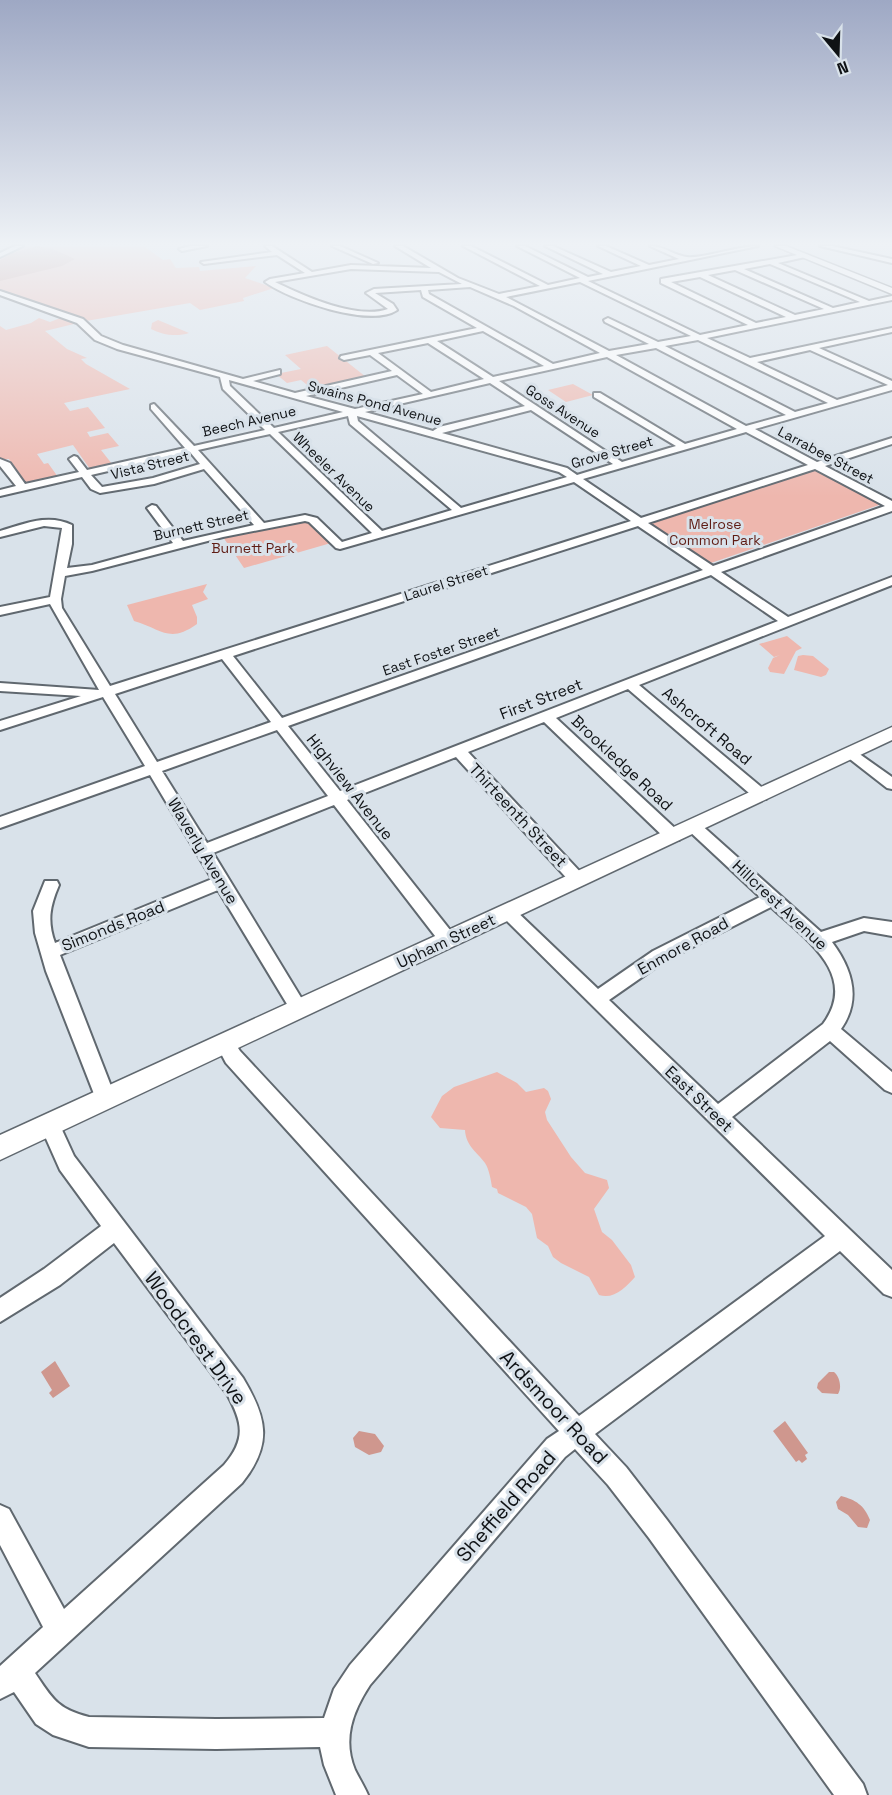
<svg xmlns="http://www.w3.org/2000/svg" width="892" height="1795" viewBox="0 0 892 1795" font-family="'Space Grotesk',sans-serif">
<rect width="100%" height="100%" fill="#d9e2ea"/>
<path fill="#eeb7ae" d="M23 246H147L145 247 163 260 170 259 176 268 199 267 200 271 256 266 245 278 274 288 243 298 244 301 200 310 190 303 86 321 15 294 0 292V256Z
M63 317 78 323 45 331 67 349 87 358 81 359 86 364 130 389 64 403 70 411 88 407 105 428 87 432 90 437 108 433 119 446 101 450 112 464 90 469 73 445 37 454 44 464 48 463 58 477 25 484 9 459 0 460V326L6 330 31 323 39 318 50 322Z
M158 320 189 333C177 337 162 335 151 329L152 323Z
M327 346 366 377 312 389 301 380 287 383 276 374 301 369 285 355Z
M573 384 593 395 566 402 548 390Z
M816 470 882 504 711 563 650 523Z
M306 522 311 524 331 543 244 568 223 537Z
M207 584 203 592 208 599 192 605 197 617V624C169 644 162 629 134 621L127 605Z
M787 636 802 648 796 651 784 674 770 672 768 668 773 658 780 655 774 657 759 644Z
M803 655 813 656 829 669 826 675 821 677 794 670 798 656Z
M497 1072 517 1083 526 1092 544 1088 548 1091 551 1099 545 1112 547 1120 571 1157 585 1173 607 1180 609 1188 594 1209 602 1232 612 1240 631 1265 635 1277C626 1287 614 1300 599 1295L589 1277 561 1263 553 1257 548 1246 537 1238 532 1214 526 1207 498 1193 497 1189 492 1187C491 1180 489 1169 485 1163 476 1151 466 1146 465 1130L440 1128 431 1117 442 1096 454 1087Z"/>
<path fill="#cf978e" d="M37 246 53 249 75 259 62 266 0 281V260L13 253Z
M55 1361 70 1386 53 1398 49 1393 52 1390 41 1372Z
M829 1372H834C840 1377 842 1388 838 1394L822 1393 817 1388 818 1383Z
M785 1421 808 1453 805 1455 807 1459 802 1463 799 1460 796 1462 773 1431Z
M359 1431 375 1434 384 1446 381 1452 369 1455 355 1447 353 1438Z
M841 1496C856 1500 864 1505 870 1520L867 1528 858 1527 848 1515 838 1509 836 1502Z"/>
<g fill="none" stroke-linecap="round" stroke-linejoin="round">
<defs>
<path id="minor" d="M15 246H23L0 257V253Z
M190 246H207L182 251 179 249Z
M265 246H272L312 272 351 265 431 268 395 246H403L458 278 499 294 540 286 463 246H471L548 285 580 278 517 246H525L588 277 603 274 545 246H553L611 272 641 266 598 246H606L649 265 679 259 650 246C664 246 673 255 687 257 701 259 738 246 758 246L588 281 700 335 748 325 661 283V279L803 254 805 257 778 263 869 301 892 296V300L707 338 750 358 892 328V332L819 348 892 381V390L755 429 817 462 892 438V444L825 466 892 501V511L721 572 788 617 892 577V585L639 685 766 791 768 795 766 799H756L628 689 556 718 679 832 681 836 679 840H667L544 722 468 752 584 876 586 880 584 884H572L456 757 347 800 454 935 457 940 454 945 448 947 442 945 334 805 213 853 308 1009 305 1014 299 1017 293 1014 218 890 60 955 116 1099 113 1105 106 1108 99 1105 96 1099 46 971 35 933 33 911 45 881H57L59 885C50 906 47 921 55 943L212 879 150 775 0 828V817L145 766 103 697 0 730V721L81 696 0 691V683L99 690 50 604 0 615V607L50 597 62 528 44 526 0 537V531C24 524 48 513 72 525V544L67 568 92 565 173 543 147 508 152 505 156 506 183 541 254 525 204 469 154 484 100 493 91 489 82 477 0 496V490L16 486 0 466V459L10 463 25 484 79 472 69 459 74 456 77 457 87 470 185 448 151 409V405L154 404 194 446 265 430 223 389 220 377 117 349 95 340 77 323 0 295V291L83 319 101 336 123 345 243 379 280 370V374L253 381 295 393 392 371 370 355 344 360 340 358 341 356 477 328 423 297 421 290 375 293 393 304 397 310C370 328 290 300 265 282L270 279 305 273 277 255 204 264 201 262 272 252ZM770 264 860 302 833 308 744 269ZM351 269 439 272 462 284 374 289 366 293 388 309C357 320 304 296 275 282ZM735 270 824 309 795 315 708 275ZM700 277 786 317 756 323 671 282ZM580 282 691 336 658 342 608 318 604 320 605 322 649 344 609 351 506 297ZM470 287 514 306 600 353 553 364 429 294 428 290ZM483 331 544 366 493 377 437 341ZM698 340 828 403 795 412 665 346ZM428 343 484 379 431 392 378 353ZM656 348 786 415 746 426 616 355ZM810 350 888 385 837 400 757 362ZM607 357 737 429 685 444 600 393H594V397L676 446 622 462 499 381ZM397 375 423 394 355 409 306 396ZM229 380 343 412 274 428 230 386ZM490 383 525 406 439 427 433 431 365 412ZM531 410 613 464 577 475 567 468 442 433ZM348 416 350 424 452 510 382 531 278 432ZM357 416 559 472 567 477 461 508 358 421ZM746 432 808 465 641 518 583 479ZM270 434 372 533 342 542 317 518 305 515 264 523 198 450ZM190 452 200 464 153 478 102 487 91 475ZM815 469 885 506 713 566 648 523ZM574 482 631 521 110 686 62 608 61 599 65 576 92 571 223 537 305 521 309 522 336 548 340 549ZM638 526 703 570 282 718 233 656ZM711 575 778 621 340 791 288 726ZM222 659 271 722 157 762 115 694ZM277 730 328 796 207 843 162 771Z
M332 246H340L378 263 373 264Z
M820 246H832L892 259V263Z
M851 748 892 777V789L887 788 846 756 844 753Z
M693 821 698 822 821 932 864 918 892 922V936L864 931 832 942C852 969 862 999 841 1029L892 1072V1093L885 1090 830 1041 732 1117 892 1270V1297L884 1294 840 1251 595 1434 626 1467 667 1520 863 1784 867 1795H834L649 1538 608 1485 575 1449 565 1457 370 1685C353 1711 342 1739 355 1770 359 1778 364 1786 368 1795H336L324 1765 320 1747 216 1749 89 1747 53 1735 36 1724 14 1692 0 1699V1666L43 1627 0 1545V1505L9 1509 64 1609 224 1465C246 1439 243 1423 227 1394L114 1243 60 1285 0 1322V1298L44 1269 101 1226 60 1170 40 1125 43 1119 50 1116 57 1119 74 1156 243 1378C267 1418 273 1444 242 1483L35 1673C52 1698 57 1709 89 1717L216 1719 324 1718 334 1689 350 1665 547 1439 559 1431 226 1063 216 1044 218 1038C231 1034 234 1042 240 1051L579 1416 825 1236 499 913 501 908 507 907 513 908 598 989 653 951 760 897 688 830 685 826 688 822ZM771 907C804 938 860 974 823 1024L718 1104 609 1000 665 961Z"/>
<path id="major" d="M775 246H786L892 288V294Z
M892 727V740L0 1160V1135Z"/>
</defs>
<use href="#minor" stroke="#60686f" stroke-width="4"/>
<use href="#major" stroke="#60686f" stroke-width="3"/>
<use href="#minor" fill="#fff" fill-rule="evenodd"/>
<use href="#major" fill="#fff" fill-rule="evenodd"/>
</g>
<linearGradient id="sky" x2="0" y2="1"><stop stop-color="#9ea8c4"/><stop offset="0.49" stop-color="#eef2f6"/><stop offset="1" stop-color="#eef2f6" stop-opacity="0"/></linearGradient>
<rect width="892" height="497" fill="url(#sky)"/>
<g text-anchor="middle" dominant-baseline="central" stroke-width="6" stroke-linejoin="round" paint-order="stroke">
<g font-size="14" fill="#0f1215" stroke="#d9e2ea">
<text transform="translate(375 403) rotate(15)">Swains Pond Avenue</text>
<text transform="translate(563 411) rotate(33)">Goss Avenue</text>
<text transform="translate(249 421) rotate(-13)">Beech Avenue</text>
<text transform="translate(612 452) rotate(-16)">Grove Street</text>
<text transform="translate(826 455) rotate(28)">Larrabee Street</text>
<text transform="translate(150 465) rotate(-14)">Vista Street</text>
<text transform="translate(334 472) rotate(44)">Wheeler Avenue</text>
<text transform="translate(201 525) rotate(-13)">Burnett Street</text>
<text transform="translate(446 583) rotate(-18)">Laurel Street</text>
<text transform="translate(441 651) rotate(-19)">East Foster Street</text>
</g>
<g font-size="14" fill="#5f1c14" stroke="#d9e2ea">
<text x="715" y="524">Melrose<tspan x="715" dy="16">Common Park</tspan></text>
<text x="253" y="548">Burnett Park</text>
</g>
<g font-size="16" fill="#0f1215" stroke="#d9e2ea">
<text transform="translate(541 699) rotate(-21)">First Street</text>
<text transform="translate(707 726) rotate(40)">Ashcroft Road</text>
<text transform="translate(622 763) rotate(43)">Brookledge Road</text>
<text transform="translate(350 787) rotate(52)">Highview Avenue</text>
<text transform="translate(518 815) rotate(47)">Thirteenth Street</text>
<text transform="translate(203 851) rotate(59)">Waverly Avenue</text>
<text transform="translate(780 905) rotate(43)">Hillcrest Avenue</text>
<text transform="translate(113 926) rotate(-22)">Simonds Road</text>
<text transform="translate(446 941) rotate(-25)">Upham Street</text>
<text transform="translate(683 946) rotate(-29)">Enmore Road</text>
<text transform="translate(699 1099) rotate(44)">East Street</text>
</g>
<g font-size="20" fill="#0f1215" stroke="#d9e2ea">
<text transform="translate(196 1338) rotate(54)">Woodcrest Drive</text>
<text transform="translate(554 1407) rotate(47)">Ardsmoor Road</text>
<text transform="translate(506 1506) rotate(-49)">Sheffield Road</text>
</g>
</g>
<g transform="translate(838 54) rotate(161)" stroke="#d9e2ea" stroke-width="4.5" paint-order="stroke">
<path d="M0-4.5L10 22L0 15L-10 22Z" fill="#0f1215"/>
<text y="-9" font-size="16" font-weight="bold" text-anchor="middle" fill="#0f1215">N</text>
</g>
</svg>
